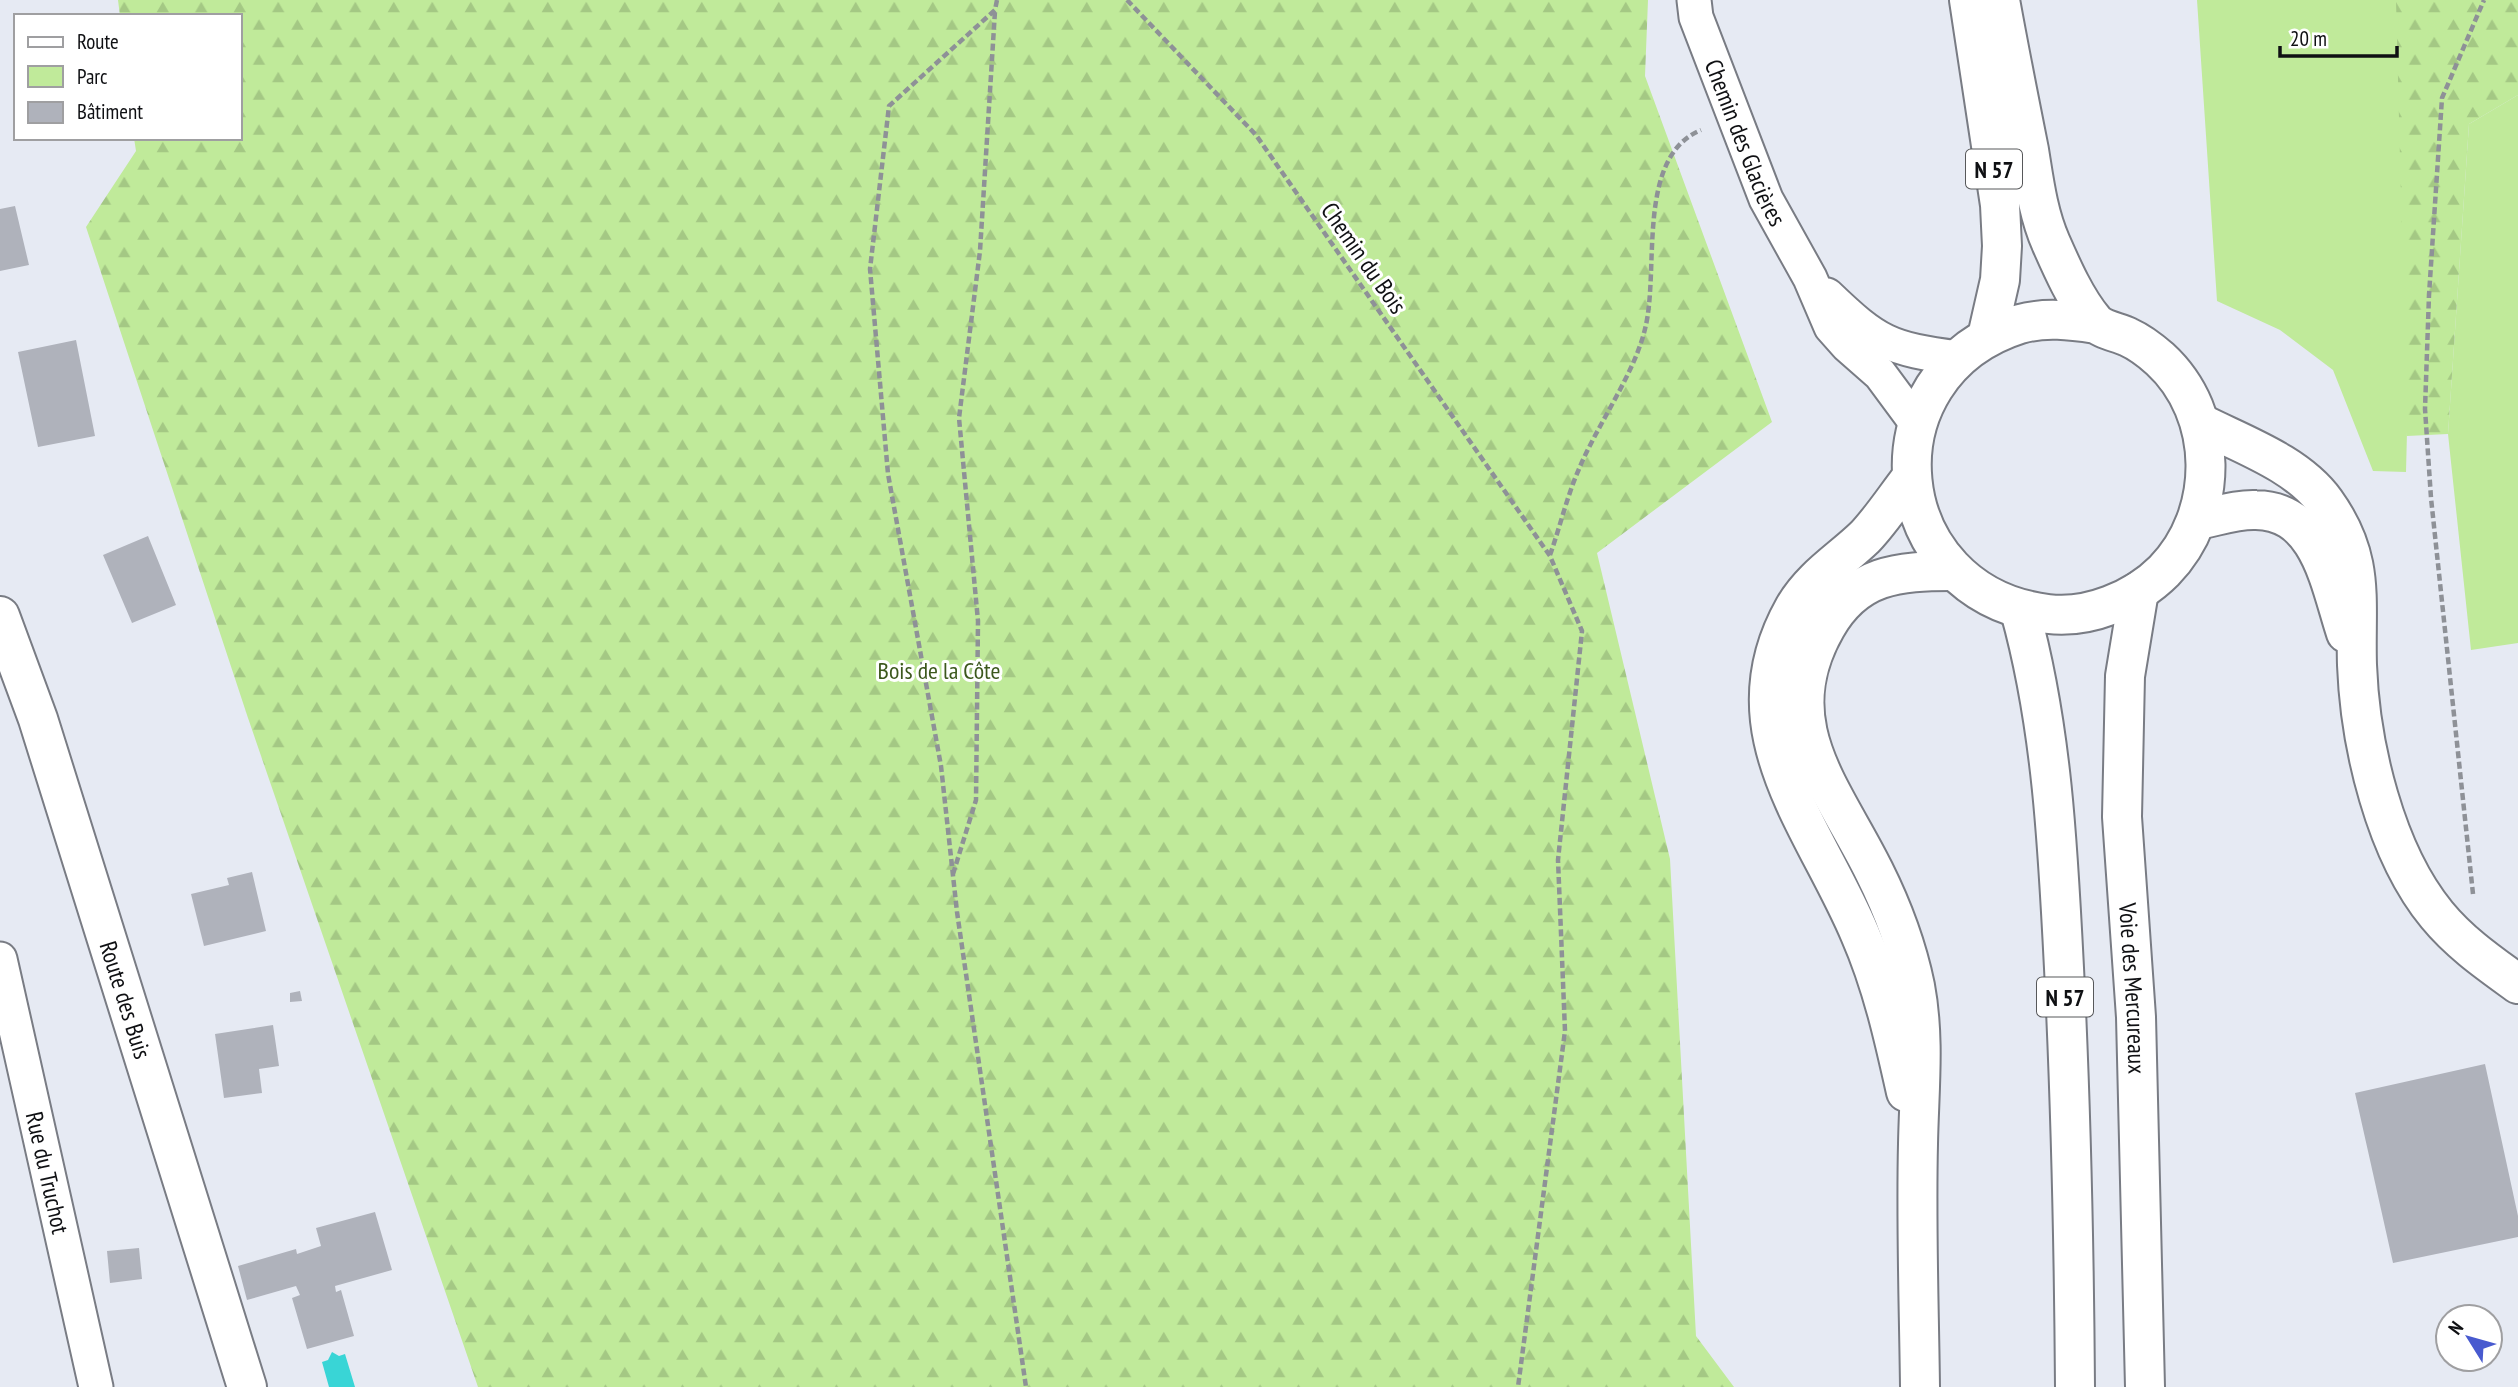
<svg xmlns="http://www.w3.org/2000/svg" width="2518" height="1387" viewBox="0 0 2518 1387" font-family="'PT Sans Narrow',sans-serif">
<defs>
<pattern id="forest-firs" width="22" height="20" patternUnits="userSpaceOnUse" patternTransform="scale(1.75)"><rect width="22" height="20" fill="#c0ea9a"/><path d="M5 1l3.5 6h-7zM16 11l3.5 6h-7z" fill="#a4c884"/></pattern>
</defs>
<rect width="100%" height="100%" fill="#e6eaf3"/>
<path fill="#c0ea9a" d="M2197 0H2397L2408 392 2406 472 2373 471 2333 370 2280 330 2217 301Z
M2518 95V643L2471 650 2448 434 2469 124Z"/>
<path fill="url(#forest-firs)" d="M118 0H1648L1645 76 1772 422 1597 553 1670 859 1696 1336 1734 1387H478L248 718 86 227 136 151 134 138H240V16H120Z
M2396 0H2518V95L2469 124 2448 434 2407 436Z"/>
<path fill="#39d5d6" d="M332 1352 339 1356 345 1354 355 1387H329L322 1362 328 1360Z"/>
<path fill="#afb2bb" d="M15 206 29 265 0 271V209Z
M76 340 95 436 38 447 18 352Z
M148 536 176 605 132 623 103 555Z
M252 872 266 931 204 946 191 894 229 885 227 878Z
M300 991 302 1001 290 1002V993Z
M273 1025 279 1066 259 1069 262 1093 224 1098 215 1034Z
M2485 1064 2518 1216V1237L2393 1263 2355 1093Z
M375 1212 392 1270 335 1286 336 1292 341 1290 354 1336 307 1349 292 1298 300 1295 296 1286 247 1300 238 1266 296 1249 297 1254 321 1246 316 1228Z
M139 1248 142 1279 110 1283 107 1251Z"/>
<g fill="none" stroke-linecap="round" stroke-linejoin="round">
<defs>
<g id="street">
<path id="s1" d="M1694 0 1696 17 1766 199 1810 278 1831 327 1847 345 1880 374 1917 424"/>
<path d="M1827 295C1877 343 1889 349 1959 358"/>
<path id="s2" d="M0 959 96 1387"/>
</g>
<g id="secondary">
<path d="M2200 423C2241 444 2297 463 2325 502 2366 559 2355 599 2357 665 2360 745 2385 852 2437 915 2460 943 2489 963 2518 984"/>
<path d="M2197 520C2215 517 2237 509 2256 510 2320 511 2330 585 2346 633"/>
<path id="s3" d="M0 616 38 719 247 1387"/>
<path d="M1906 1092C1894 1038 1882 984 1860 934 1814 825 1725 730 1794 608 1812 577 1840 561 1865 537 1882 519 1896 497 1911 478"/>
<path d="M1920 1387C1919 1306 1916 1225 1918 1144 1919 1090 1925 1039 1915 986 1907 947 1892 907 1874 871 1833 788 1771 723 1826 627 1856 574 1898 571 1953 571"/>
</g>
<path id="primary" d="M1969 0 2000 205 2002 246 2000 280 1987 337
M2000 0C2009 50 2019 100 2029 150 2034 181 2038 214 2051 243 2062 268 2076 300 2094 321 2101 330 2118 332 2128 337 2139 342 2151 351 2160 359 2220 414 2220 514 2164 571 2135 600 2088 619 2048 614 1883 594 1861 374 2020 324 2045 317 2070 320 2096 324"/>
<g id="highway">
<path id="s4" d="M2139 591 2125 676 2122 817 2136 1017 2145 1387"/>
<path d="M2020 611C2052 726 2058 848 2064 968 2071 1107 2074 1247 2075 1387"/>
</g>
</defs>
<use href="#street" stroke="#797c84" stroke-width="37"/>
<use href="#secondary" stroke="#797c84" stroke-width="42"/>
<use href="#primary" stroke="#797c84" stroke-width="42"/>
<use href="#highway" stroke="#797c84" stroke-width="42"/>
<path stroke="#8e9197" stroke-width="4.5" stroke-dasharray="7 3.5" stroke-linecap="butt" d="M997 0 995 10 889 106 870 269 888 474 941 766 957 912 1026 1387
M1127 0 1256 135 1550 556 1582 631 1558 860 1565 1031 1518 1387
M1550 555C1560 527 1567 496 1579 469 1597 425 1634 375 1645 329 1660 271 1635 157 1701 130
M953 874 976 800 978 621 959 418 980 251 995 11
M2473 894 2431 498 2425 409 2429 295 2442 98 2484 0"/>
<use href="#street" stroke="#fff" stroke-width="33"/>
<use href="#secondary" stroke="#fff" stroke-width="38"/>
<use href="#primary" stroke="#fff" stroke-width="38"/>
<use href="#highway" stroke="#fff" stroke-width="38"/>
</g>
<g text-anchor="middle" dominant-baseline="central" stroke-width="6" stroke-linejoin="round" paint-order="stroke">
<g fill="#fff" stroke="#57585a" stroke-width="2">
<rect x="1966" y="149.5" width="56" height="39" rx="5"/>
<rect x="2037" y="977.5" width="56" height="39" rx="5"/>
</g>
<g font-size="23" font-weight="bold" fill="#0f1013">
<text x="1994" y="169">N 57</text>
<text x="2065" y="997">N 57</text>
</g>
<g font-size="24" fill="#0f1013" stroke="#fff">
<text stroke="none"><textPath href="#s1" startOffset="152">Chemin des Glacières</textPath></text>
<text transform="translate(1364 258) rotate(55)">Chemin du Bois</text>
<text stroke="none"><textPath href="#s4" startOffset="399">Voie des Mercureaux</textPath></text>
<text stroke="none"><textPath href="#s3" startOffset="404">Route des Buis</textPath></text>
<text stroke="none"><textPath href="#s2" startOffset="219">Rue du Truchot</textPath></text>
</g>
<g font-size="24" fill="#3c581d" stroke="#fff">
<text x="939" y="670">Bois de la Côte</text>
</g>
</g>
<rect x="14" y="14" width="228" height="126" fill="#ffffff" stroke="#9f9fa1" stroke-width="2"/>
<rect x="28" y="37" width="35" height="10" fill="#ffffff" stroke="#9f9fa1" stroke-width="2"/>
<text x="77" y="49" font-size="21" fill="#0f1013">Route</text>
<rect x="28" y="66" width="35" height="21" fill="#c0ea9a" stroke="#9f9fa1" stroke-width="2"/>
<text x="77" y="84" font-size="21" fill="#0f1013">Parc</text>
<rect x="28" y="102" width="35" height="21" fill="#afb2bb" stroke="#9f9fa1" stroke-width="2"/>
<text x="77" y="119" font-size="21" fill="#0f1013">Bâtiment</text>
<g transform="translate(2469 1338) rotate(307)"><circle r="33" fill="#ffffff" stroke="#9f9fa1" stroke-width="2"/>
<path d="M0-5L12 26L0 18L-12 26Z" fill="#485acf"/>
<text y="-10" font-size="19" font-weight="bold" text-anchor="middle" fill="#0f1013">N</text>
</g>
<path d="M2280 46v10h117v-10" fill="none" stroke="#0f1013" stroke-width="3.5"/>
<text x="2290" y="46" font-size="21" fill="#0f1013" stroke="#ffffff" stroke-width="5" paint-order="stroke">20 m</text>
</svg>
